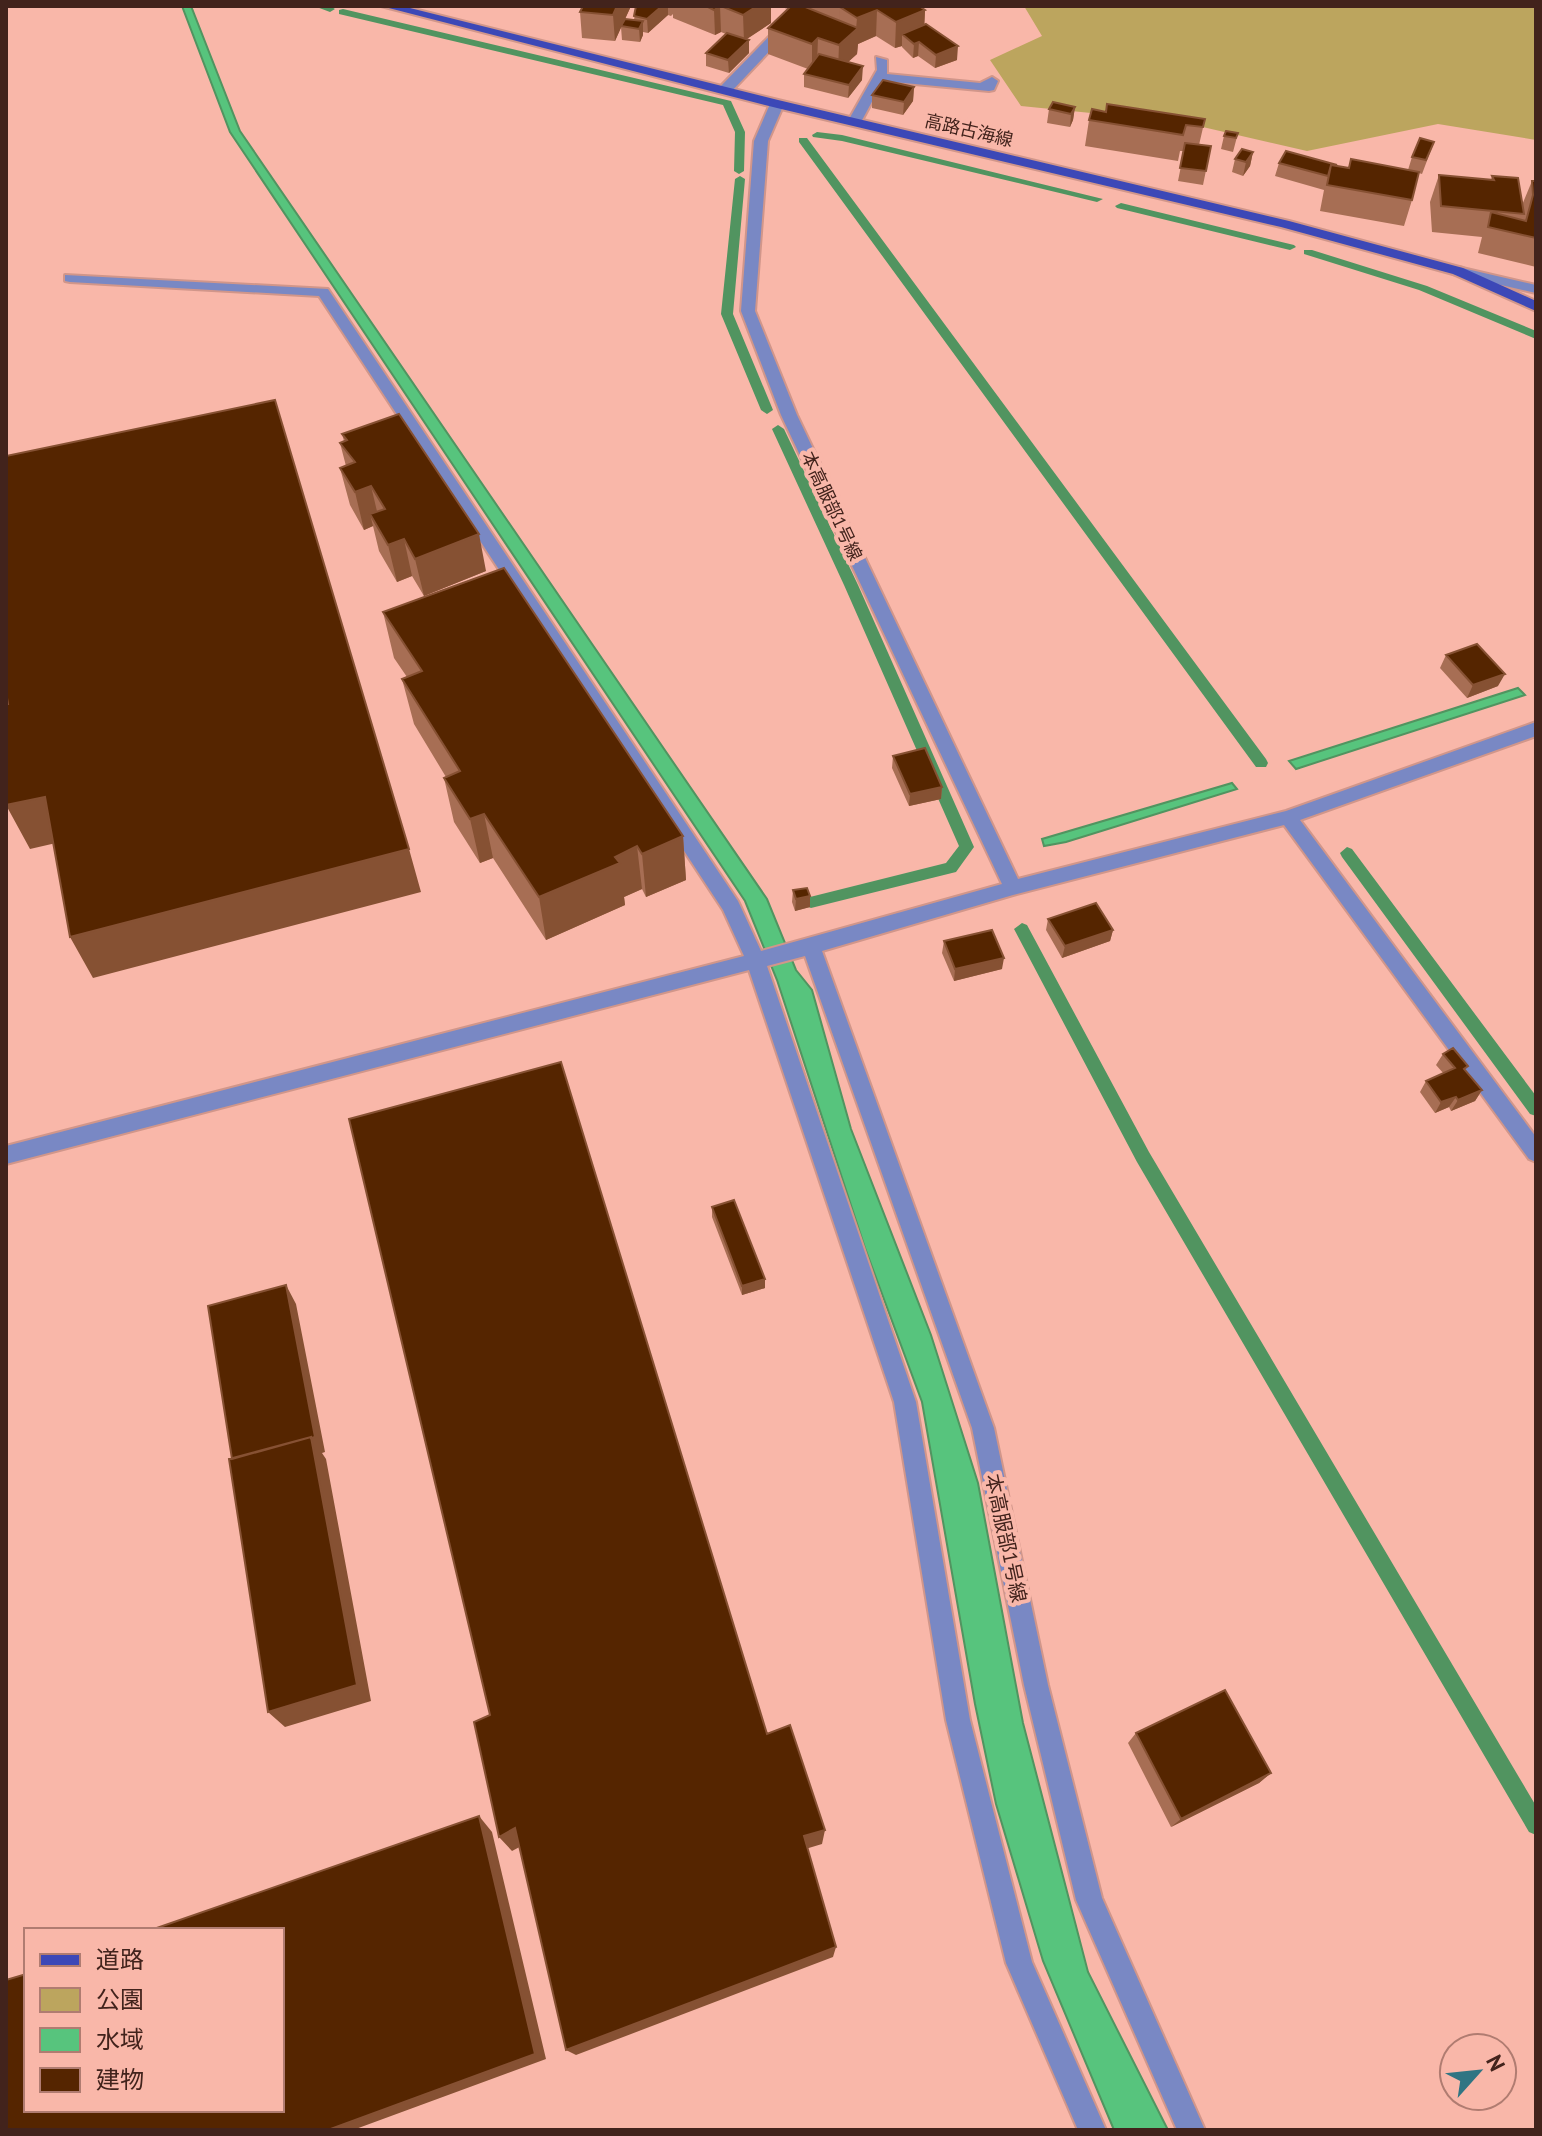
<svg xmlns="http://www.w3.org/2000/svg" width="1542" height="2136" viewBox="0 0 1542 2136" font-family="'PT Sans','Noto Sans JP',sans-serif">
<rect width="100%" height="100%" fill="#f9b7a9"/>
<path fill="#bca55e" d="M1024 6H1536V140L1438 124 1307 151 1181 122 1021 106 990 60 1042 36Z"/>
<path fill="#57c47d" stroke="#519460" stroke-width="2" d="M182 6H191L240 131 767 899 796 970 812 990 851 1129 931 1335 978 1483 1023 1723 1088 1972 1168 2130H1114L1043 1961 996 1804 975 1704 922 1402 865 1248 777 980 745 901 230 132Z
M1518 688 1525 695 1296 769 1289 761Z
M1232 783 1237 789 1066 842 1044 846 1042 839Z"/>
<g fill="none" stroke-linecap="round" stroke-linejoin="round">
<path fill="#519460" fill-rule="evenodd" d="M314 6H330L335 9 330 12Z
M343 9 731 101 745 132 744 171 739 174 734 171 735 132 723 105 339 14V10Z
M817 132 842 135 1103 199 1097 202 842 141 813 137 812 135Z
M799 138H807L1266 759 1268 763 1266 767H1256L799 142Z
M740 176 745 179 733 314 773 410 767 414 761 410 721 314 735 179Z
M1121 203 1294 245 1296 247 1290 250 1117 208 1115 206Z
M1304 250H1312L1427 286 1536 331V339L1419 290 1304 254Z
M778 425 784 429 858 585 974 847 956 872 811 908 806 906 803 902 806 898 946 863 959 846 844 585 772 429Z
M1347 847 1352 849 1536 1096V1116L1530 1114 1342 857 1340 853Z
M1022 923 1027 925 1149 1152 1536 1806V1835L1529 1832 1137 1162 1014 929Z"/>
<defs>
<path id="minor" d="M786 6H800L797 22 730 93H720V87L787 18 789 10Z
M876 57 887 60V74L980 83 992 77 998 81 994 90 989 91 883 81 860 124H850L848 121 877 70Z
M777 100 784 104 768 141 755 311 797 415 1018 879 1286 811 1536 722V736L1300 820 1536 1137V1162L1529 1159 1284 825 1013 895 822 951 994 1428 1048 1685 1102 1898 1205 2130H1177L1076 1900 1024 1685 972 1428 805 956 767 966 916 1402 970 1720 1032 1962 1106 2130H1078L1006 1963 946 1720 894 1402 749 970 6 1164V1146L744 956 723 910 319 296 70 282 65 281V275L328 289 738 901 761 951 1002 884 781 415 741 311 754 141 770 104Z
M1458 267 1536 285V293L1453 274V268Z"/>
<path id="major" d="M381 6H402L778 100 1289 221 1463 268 1536 301V311L1453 274 1281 227 777 108Z"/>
</defs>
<use href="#minor" stroke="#d1968a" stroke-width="4"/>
<use href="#major" stroke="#d1968a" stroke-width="4"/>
<use href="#minor" fill="#7988c4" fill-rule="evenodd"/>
<use href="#major" fill="#3c48b7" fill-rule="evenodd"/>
</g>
<path fill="#a76e54" d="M583 6H631L625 19 634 20 636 6H771V23L746 39 749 40V53L729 73 706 66V53L726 34 721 32 715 35 673 18V14L671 16 668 15 648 33 643 32V35L640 42 622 40 621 27 615 41 582 38 580 12Z
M805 6H919L925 10 924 25 957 60 935 68 918 56 913 58 902 47V46L895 48 876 36 858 44 857 54 848 62 862 80 848 98 804 87V74L808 69 768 54V28Z
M914 87 913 101 903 115 872 108V95Z
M1107 104 1205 119 1199 145 1211 146 1203 185 1178 181 1184 151H1180L1178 161 1085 146 1089 120 1106 111Z
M1075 107 1073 120 1070 127 1047 123 1049 109Z
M1238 133 1233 152 1221 149 1224 136Z
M1434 142 1422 174 1419 173 1412 200 1404 226 1320 211 1324 190 1275 176 1279 163 1349 168 1408 170 1412 157Z
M1253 152 1250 166 1243 176 1232 172 1235 159Z
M1439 175 1491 180 1492 176 1522 205 1532 181H1536V267L1478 253 1482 237 1432 232 1430 202Z
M342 434 486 571 424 596 412 576 397 582 379 551 373 526 364 530 350 505 340 468 346 466 340 443 344 441Z
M383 612 683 836 686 880 646 897 642 889 624 897 625 905 546 940 493 858 480 863 454 822 444 778 446 777 414 724 402 679 407 677 394 658Z
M1446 655 1498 686 1467 698 1440 668Z
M893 756 942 787 941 799 909 806 892 768Z
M793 890 810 907 795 911 792 902Z
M1048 919 1113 930 1110 941 1062 958 1046 930Z
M944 941 1002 969 954 981 942 953Z
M1443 1054 1466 1071 1482 1090 1475 1101 1451 1111 1449 1107 1435 1113 1420 1092 1426 1081 1444 1074 1436 1065Z
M712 1207 765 1279V1288L742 1295 712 1217Z
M1136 1733 1271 1773 1259 1783 1171 1827 1128 1743Z"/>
<path fill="#865133" d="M617 6H631L615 41 613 15Z
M662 6H668V15L648 33 647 19Z
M720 6 721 32 715 35 714 10Z
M757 6H771V23L744 41 743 15Z
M840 6H866L877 10 876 36 858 44 857 54 838 71 839 45 856 30 857 18 840 7 839 29Z
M925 10 924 36 902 34V46L895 48 896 22Z
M643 21V35L640 42 639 29Z
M818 38 817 64 812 70V44Z
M749 40V53L729 73 728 60Z
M919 42 918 56 913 58 914 44Z
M958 46 957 60 935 68 936 55Z
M863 66 862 80 848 98 849 85Z
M914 87 913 101 903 115 904 102Z
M1075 107 1073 120 1070 127 1071 114Z
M1253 152 1250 166 1243 176 1246 162Z
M371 486 380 524 370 514 373 526 364 530 355 492Z
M479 534 486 571 424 596 415 559Z
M404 539 412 576 397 582 388 545Z
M1505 674 1498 686 1467 698 1473 685Z
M942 787 941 799 909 806 910 794Z
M45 797 69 840 30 849 6 805Z
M484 814 493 858 480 863 470 819Z
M683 836 686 880 646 897 642 854Z
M637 846 642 889 624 897 625 905 546 940 539 897 615 857Z
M409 849 421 892 93 978 70 937Z
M810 896V907L795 911 796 899Z
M1113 930 1110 941 1062 958 1065 946Z
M1004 958 1002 969 954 981 955 969Z
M1482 1090 1475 1101 1451 1111 1458 1100Z
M1456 1097 1449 1107 1435 1113 1441 1102Z
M765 1279V1288L742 1295V1286Z
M286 1285 296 1304 325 1452 322 1453 326 1459 371 1701 285 1727 268 1712Z
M1271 1773 1259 1783 1171 1827 1181 1819Z
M479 1816 492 1832 546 2059 353 2130H328Z
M515 1828 527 1843 512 1851 499 1837Z
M825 1830 822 1844 802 1850 804 1836Z
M836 1947 833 1957 576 2055 566 2050Z"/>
<path fill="#552500" stroke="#865133" stroke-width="2" d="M583 6H617L613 15 580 12Z
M636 6H662L647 19 634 16Z
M706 6H720L714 10Z
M721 6H757L743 15Z
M791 6H803L858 28 839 45 818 38 812 44 768 28Z
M842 6H919L925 10 896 22 877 10 857 18 840 7Z
M625 19 643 21 639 29 621 26Z
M926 24 958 46 936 55 919 42 914 44 902 34Z
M727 33 749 40 728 60 706 53Z
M819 54 863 66 849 85 804 74Z
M883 80 914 87 904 102 872 95Z
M1053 102 1075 107 1071 114 1049 109Z
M1107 104 1205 119 1203 127 1186 125 1183 135 1089 120 1092 109 1106 112Z
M1226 131 1238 133 1236 138 1224 136Z
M1420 138 1434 142 1426 160 1412 157Z
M1185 143 1211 146 1206 171 1180 168Z
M1242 149 1253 152 1246 162 1235 159Z
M1286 151 1337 165H1331L1328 176 1279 163Z
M1351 159 1419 172 1412 200 1327 185 1331 165 1349 168Z
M1439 175 1494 180 1492 176 1518 178 1524 214 1441 206Z
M1532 181H1536V238L1488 227 1491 212 1526 221 1533 195Z
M275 400 409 849 70 937 45 797 6 805V704H8L6 692V564H7L6 556V456Z
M399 414 479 534 415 559 404 539 388 545 370 514 385 509 371 486 355 492 340 468 355 462 340 443 347 440 342 434Z
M504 568 683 836 642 854 637 846 615 857 620 863 539 897 484 814 470 819 444 778 460 771 402 679 422 671 383 612Z
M1477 644 1505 674 1473 685 1446 655Z
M925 748 942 787 910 794 893 756Z
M807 888 810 896 796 899 793 890Z
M1096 903 1113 930 1065 946 1048 919Z
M992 930 1004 958 955 969 944 941Z
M1453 1048 1468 1066 1464 1069 1482 1090 1458 1100 1456 1097 1441 1102 1426 1081 1455 1068 1443 1054Z
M561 1062 767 1734 790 1725 825 1830 804 1836 836 1947 566 2050 515 1828 499 1837 474 1722 490 1715 349 1119Z
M734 1200 765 1279 742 1286 712 1207Z
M286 1285 315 1437 311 1438V1437L232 1459 208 1306Z
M311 1437 357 1685 268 1712 229 1459Z
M1225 1690 1271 1773 1181 1819 1136 1733Z
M479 1816 535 2054 328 2130H6V1980L26 1974V2110H282V1930H151Z"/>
<g text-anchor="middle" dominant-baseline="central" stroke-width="8" stroke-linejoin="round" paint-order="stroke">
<g font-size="18" fill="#42231c" stroke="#f9b7a9">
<text transform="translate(969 130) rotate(13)">高路古海線</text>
<text transform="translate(832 506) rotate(65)">本高服部1号線</text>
</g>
<g font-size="20" fill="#42231c" stroke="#f9b7a9">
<text transform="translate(1006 1538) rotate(78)">本高服部1号線</text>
</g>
</g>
<rect width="1542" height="2136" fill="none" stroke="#42231c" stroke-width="16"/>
<rect x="24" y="1928" width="260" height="184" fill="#f9b7a9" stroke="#b07c71" stroke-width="2"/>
<rect x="40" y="1954" width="40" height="12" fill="#3c48b7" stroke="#b07c71" stroke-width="2"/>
<text x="96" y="1968" font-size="24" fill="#42231c">道路</text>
<rect x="40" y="1988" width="40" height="24" fill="#bca55e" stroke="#b07c71" stroke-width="2"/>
<text x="96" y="2008" font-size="24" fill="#42231c">公園</text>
<rect x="40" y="2028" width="40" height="24" fill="#57c47d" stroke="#b07c71" stroke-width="2"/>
<text x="96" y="2048" font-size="24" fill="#42231c">水域</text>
<rect x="40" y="2068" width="40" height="24" fill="#552500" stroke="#b07c71" stroke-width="2"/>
<text x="96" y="2088" font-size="24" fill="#42231c">建物</text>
<g transform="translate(1478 2072) rotate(63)"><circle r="38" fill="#f9b7a9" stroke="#b07c71" stroke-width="2"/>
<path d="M0-6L14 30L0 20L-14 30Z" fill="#307583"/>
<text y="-12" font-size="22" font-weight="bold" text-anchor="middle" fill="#42231c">N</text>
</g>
</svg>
